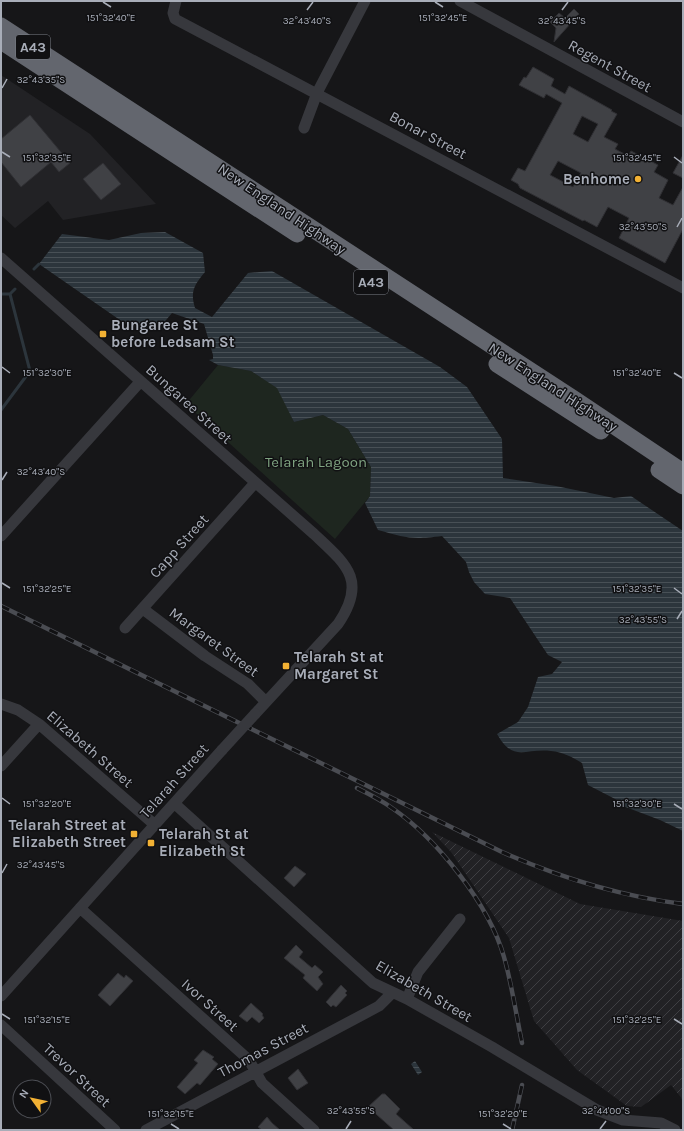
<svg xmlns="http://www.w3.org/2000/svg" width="684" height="1131" viewBox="0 0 684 1131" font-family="Karla,sans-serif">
<defs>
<pattern id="industrial-furrows" width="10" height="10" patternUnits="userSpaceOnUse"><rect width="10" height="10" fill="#222225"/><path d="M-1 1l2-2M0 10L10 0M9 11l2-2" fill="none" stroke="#3f3f43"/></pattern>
<pattern id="water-rules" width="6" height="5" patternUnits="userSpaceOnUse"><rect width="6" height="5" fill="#2c353c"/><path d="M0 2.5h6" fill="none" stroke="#485056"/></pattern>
</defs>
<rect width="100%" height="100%" fill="#161618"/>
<path fill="#222225" d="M1 75 90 134 156 204 63 220 48 201 15 228 1 215Z"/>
<path fill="url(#industrial-furrows)" d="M432 832 580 904 683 921V1100L671 1085 641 1107 627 1106 577 1070 534 1021 509 938 451 852Z"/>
<path fill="#1e261f" d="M218 365 251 371 278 388 294 422 323 415 348 429 371 467 370 496 335 539 186 404Z"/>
<path fill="url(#water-rules)" d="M165 232 203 253 205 272C194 285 190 292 195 308L212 317 248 273 272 271 440 367 467 387 502 439 503 478 556 486 614 498 631 496 683 531V831L660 820 623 806 617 800 588 785 582 763C572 757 563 752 551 751 524 748 514 763 497 734L518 722 528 707 538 677 552 674 562 662 548 655 510 598 485 594 474 582 469 572 466 562 442 536C412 540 406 538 378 530L365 503 370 496 371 467 348 429 323 415 294 422 277 388 251 371 218 365 209 360 213 359V355L204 324 172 313 161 326 130 327 39 264 62 234 109 240 141 233Z
M415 1061 422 1072 418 1075 411 1064Z"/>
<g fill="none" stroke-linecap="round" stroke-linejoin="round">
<path stroke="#2c353c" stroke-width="3" d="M34 269 39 264
M1 294H10L15 289
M1 410 30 371 10 294"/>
</g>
<path fill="#404145" stroke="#303034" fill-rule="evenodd" d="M574 9 579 14 554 42 556 28 550 22 559 13 565 18Z
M533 67 554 79 551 86 565 94 569 86 612 110 611 111 617 114 604 137 618 144 615 149 628 156 631 151 658 165 654 172 668 180 659 198 673 205 683 187V229L665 263 619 238 629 218 608 207 597 227 584 220 583 221 520 188 518 184 511 180 518 168 525 171 562 103 546 94 544 98 519 85 524 77 526 78ZM582 116 598 124 588 142 573 134ZM558 161 581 173 573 187 550 175Z
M30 115 70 163 59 172 51 162 21 187 1 162V139Z
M683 155V178L673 173Z
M103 163 121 184 101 200 83 179Z
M295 866 306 874 294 887 284 878Z
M296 945 303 952 299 957 312 968 315 965 323 972 318 977 323 984 317 991 303 978 305 975 284 958Z
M118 973 124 978 126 975 133 981 110 1006 98 995Z
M341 985 347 991 345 993 347 995 336 1007 333 1005 331 1007 326 1002Z
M251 1003 263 1014 262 1015 264 1018 259 1023 252 1017 247 1022 239 1016Z
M203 1050 214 1057 212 1059 218 1064 200 1085 197 1083 185 1094 177 1087 198 1063 194 1060Z
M298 1069 308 1083 297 1090 288 1078Z
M382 1094H385L400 1109 396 1114 414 1130H394L368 1107Z
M267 1117 272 1123 280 1130H262L258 1127Z"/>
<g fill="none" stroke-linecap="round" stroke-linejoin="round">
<path stroke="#37383d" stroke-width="11" d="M176 1 173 13 175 19 683 288
M460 1 683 122
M304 128 317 93 365 1
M1 258 314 534C346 564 368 580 338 624L255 714
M1 536 140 382
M143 609 205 656 248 684 266 702
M125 628 255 483
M1 704 18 710 39 724 155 825
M1 766 39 724
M175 804 373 983 407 999 492 1047 597 1110 623 1120 661 1123 675 1130
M80 908 249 1060 262 1083 314 1130
M1 996 222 750
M407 999 418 972 460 919
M1 1025 115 1130
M146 1130 379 1006 392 993"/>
<path stroke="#63666e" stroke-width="17" d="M1 26 574 399 683 472
M1 41 297 234
M497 364 601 431
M659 470 683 486"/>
<defs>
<path id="rail" d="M1 606 502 852C561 878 619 896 683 904
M357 788C369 794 381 800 392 808 436 838 489 904 504 957 512 985 516 1014 522 1043
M512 1130 522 1085"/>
</defs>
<use href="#rail" stroke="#4a4c52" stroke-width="4.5"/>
<use href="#rail" stroke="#111113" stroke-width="3" stroke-dasharray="9" stroke-linecap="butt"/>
<path stroke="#37383d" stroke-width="11" d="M222 750 255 714"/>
</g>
<path fill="none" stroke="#a8adb8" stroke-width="1.5" d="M103 2 111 7M435 2 443 7M307 10 313 2M562 10 568 2M2 88 7 79M2 152 10 157M674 157 682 163M677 227 682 218M2 367 10 373M674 373 682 378M2 480 7 472M2 583 10 588M674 588 682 594M677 619 682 611M2 798 10 804M674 804 682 809M2 873 7 864M2 1014 10 1019M674 1019 682 1024M171 1124 179 1129M503 1124 511 1129M346 1129 351 1121M600 1129 606 1121"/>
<g fill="#f2b134" stroke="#111113" stroke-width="1.5">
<circle cx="638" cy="179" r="4"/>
<rect x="99" y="330" width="8" height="8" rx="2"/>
<rect x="282" y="662" width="8" height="8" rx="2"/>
<rect x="130" y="830" width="8" height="8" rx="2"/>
<rect x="147" y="839" width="8" height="8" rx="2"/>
</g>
<g text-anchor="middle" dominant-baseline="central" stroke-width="3" stroke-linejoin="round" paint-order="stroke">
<g fill="#111113" stroke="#7b7e86" stroke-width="1">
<rect x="16" y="35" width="34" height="24" rx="3"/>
<rect x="354" y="270" width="34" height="24" rx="3"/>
</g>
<g font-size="14" font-weight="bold" fill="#a8adb8">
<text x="33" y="47">A43</text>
<text x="371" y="282">A43</text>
</g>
<g font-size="15" fill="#a8adb8" stroke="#111113">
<text transform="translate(610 66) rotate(29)">Regent Street</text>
<text transform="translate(428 135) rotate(28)">Bonar Street</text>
<text transform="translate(282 209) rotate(34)">New England Highway</text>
<text transform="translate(553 387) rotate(33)">New England Highway</text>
<text transform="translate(189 404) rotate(42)">Bungaree Street</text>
<text transform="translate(179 546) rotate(-48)">Capp Street</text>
<text transform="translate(214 642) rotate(36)">Margaret Street</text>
<text transform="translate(90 749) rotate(41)">Elizabeth Street</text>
<text transform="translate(174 781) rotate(-48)">Telarah Street</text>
<text transform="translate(424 991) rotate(30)">Elizabeth Street</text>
<text transform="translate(210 1005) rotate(42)">Ivor Street</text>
<text transform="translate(263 1050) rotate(-28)">Thomas Street</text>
<text transform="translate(77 1075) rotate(43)">Trevor Street</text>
</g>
<g font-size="15" font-weight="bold" fill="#a8adb8" stroke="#111113" text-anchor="start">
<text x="630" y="179" text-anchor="end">Benhome</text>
<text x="111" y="325">Bungaree St<tspan x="111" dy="17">before Ledsam St</tspan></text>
<text x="294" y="657">Telarah St at<tspan x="294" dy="17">Margaret St</tspan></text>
<text x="126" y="825" text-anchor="end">Telarah Street at<tspan x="126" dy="17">Elizabeth Street</tspan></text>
<text x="159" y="834">Telarah St at<tspan x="159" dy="17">Elizabeth St</tspan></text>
</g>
<g font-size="15" fill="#7fa381" stroke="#111113">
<text x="316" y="462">Telarah Lagoon</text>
</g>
</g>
<g font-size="10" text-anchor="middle" fill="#a8adb8" stroke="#111113" stroke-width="3" stroke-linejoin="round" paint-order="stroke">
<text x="111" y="21">151°32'40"E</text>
<text x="443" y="21">151°32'45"E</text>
<text x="307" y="24">32°43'40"S</text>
<text x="562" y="24">32°43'45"S</text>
<text x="41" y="83">32°43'35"S</text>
<text x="637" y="161">151°32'45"E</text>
<text x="47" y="161">151°32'35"E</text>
<text x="643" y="230">32°43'50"S</text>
<text x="637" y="376">151°32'40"E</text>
<text x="47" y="376">151°32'30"E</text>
<text x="41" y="475">32°43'40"S</text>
<text x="637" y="592">151°32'35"E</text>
<text x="47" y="592">151°32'25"E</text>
<text x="643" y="623">32°43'55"S</text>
<text x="637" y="807">151°32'30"E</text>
<text x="47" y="807">151°32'20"E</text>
<text x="41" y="868">32°43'45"S</text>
<text x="637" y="1023">151°32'25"E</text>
<text x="47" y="1023">151°32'15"E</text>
<text x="351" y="1114">32°43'55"S</text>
<text x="606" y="1114">32°44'00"S</text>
<text x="171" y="1117">151°32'15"E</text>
<text x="503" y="1117">151°32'20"E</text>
</g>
<rect width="684" height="1131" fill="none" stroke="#a8adb8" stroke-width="4"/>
<g transform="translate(32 1099) rotate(303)"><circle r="19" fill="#111113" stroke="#4d4f55"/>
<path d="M0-3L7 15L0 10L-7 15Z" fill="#f2b134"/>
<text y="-6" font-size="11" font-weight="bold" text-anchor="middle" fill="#a8adb8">N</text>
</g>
</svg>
